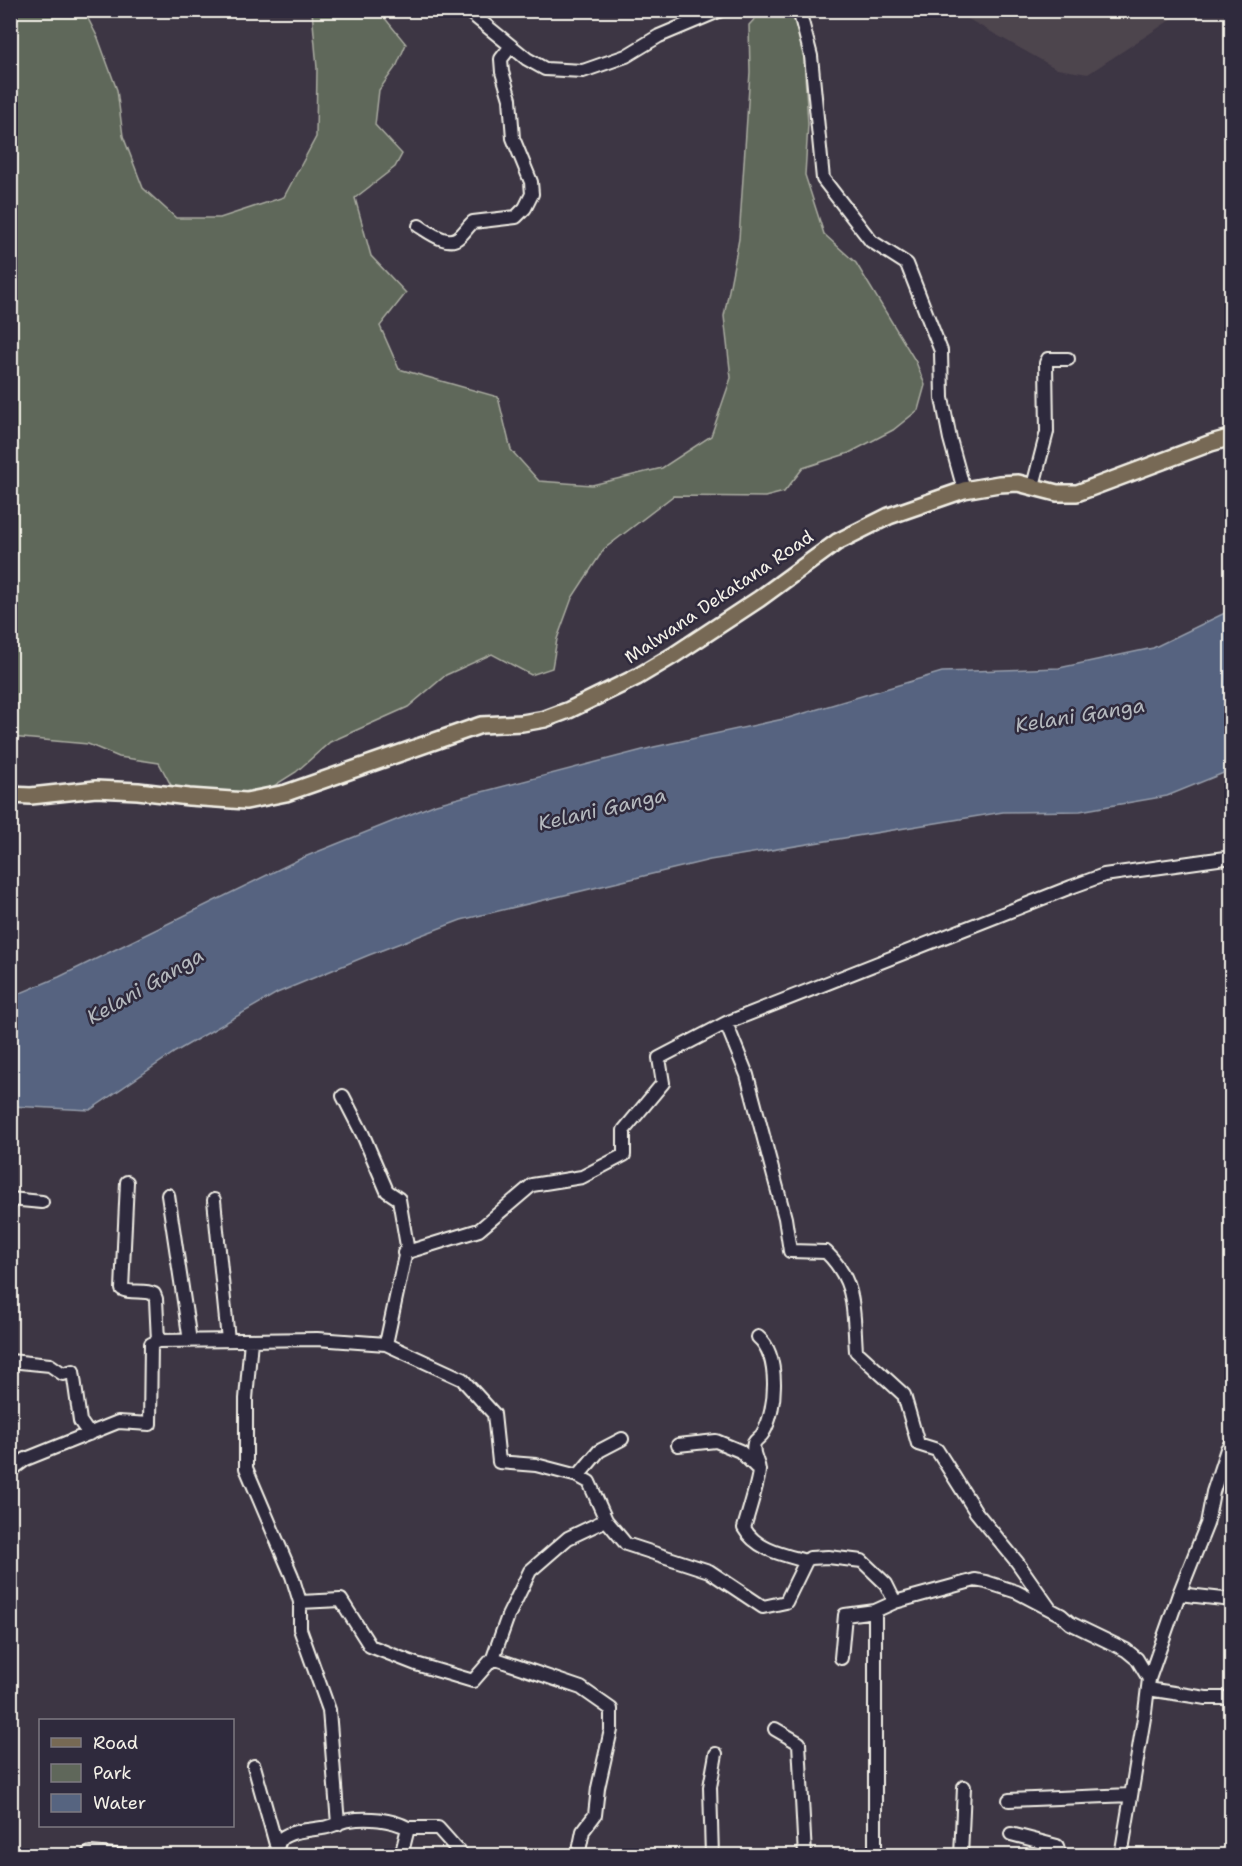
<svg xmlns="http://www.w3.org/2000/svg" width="1242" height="1866" viewBox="0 0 1242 1866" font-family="'Shantell Sans',sans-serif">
<rect width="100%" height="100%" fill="#3d3644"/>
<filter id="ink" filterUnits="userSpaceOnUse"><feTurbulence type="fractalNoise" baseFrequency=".0167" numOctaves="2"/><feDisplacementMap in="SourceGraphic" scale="12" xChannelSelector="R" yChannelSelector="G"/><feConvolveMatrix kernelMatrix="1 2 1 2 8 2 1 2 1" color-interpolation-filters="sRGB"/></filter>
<g filter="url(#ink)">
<path fill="#4d444d" d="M954 11 1184 10V11L1088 74 1057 69Z"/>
<path fill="#5f675a" stroke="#aaaca1" stroke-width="1.5" d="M11 10 84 11 98 38 117 90 123 136 143 188 176 218H220L284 197 316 137 317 68 312 11H379L406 44 397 65 379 90 375 125 402 154 395 167 355 198 371 256 406 293 380 326 399 369 498 397 511 450 539 481 592 485 662 468 711 436 731 378 724 316 739 239 750 72 749 25 762 11H792L803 41 808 124 805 175 824 234 856 263 916 362 925 385 918 410 893 430 849 453 803 468 784 492 765 497 673 496 604 549 572 598 557 639 552 668 531 675 492 654 446 675 408 707 330 742 296 772 269 789 237 794 172 787 159 763 119 757 88 744 11 737 10 70 14 66 17 32Z"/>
<path fill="#566480" stroke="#959caa" stroke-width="1.5" d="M1231 610V770L1167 796 1080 811 1003 812 710 860 461 920 369 955 277 993 175 1052 90 1110 11 1106V997L59 977 302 858 436 804 654 747 788 718 942 672 1059 668 1153 648Z"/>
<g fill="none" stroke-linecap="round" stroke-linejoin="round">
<defs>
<path id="minor" d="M467 10 527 59 545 69 583 71 626 56 659 36 721 10
M799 10 811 56 823 179 871 241 907 264 941 351 942 398 950 439 964 490
M419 226C429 232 448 247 459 237 465 232 468 226 473 222L516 217 525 208 532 194 531 182 513 138 510 99 502 72 501 59 511 46
M1033 486 1047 432 1046 363 1048 359H1068
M726 1023 747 1075 785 1218 790 1251 826 1252C857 1282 853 1311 856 1351L904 1395 918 1444 937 1450 976 1512 1017 1562 1050 1609
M343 1096 363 1135 387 1191 399 1199 407 1246 386 1344
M127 1182 122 1289C131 1294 144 1289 154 1294L156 1299 158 1341 317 1339 386 1344 462 1379 494 1414 499 1462 536 1465 578 1476 589 1482 606 1520 626 1544 709 1571 763 1607 786 1602 806 1561 810 1558 828 1557 862 1561 886 1584 895 1602 875 1611 845 1615 841 1658
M168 1195 190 1341
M10 1199 42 1202
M214 1200 228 1340
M404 1253 479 1230 532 1185 582 1177 624 1155V1130L663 1083 659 1058 726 1023 1071 887 1104 875 1232 857
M758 1337C780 1355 777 1410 763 1433 761 1437 756 1439 754 1443 751 1454 758 1460 759 1470 759 1480 747 1517 744 1528 756 1550 784 1555 806 1561
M251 1340 246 1399V1468L292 1576 300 1602V1629L329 1710 338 1824
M10 1361 50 1365 63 1374 73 1371 80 1421 89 1434
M678 1445 716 1441 740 1451 756 1467
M10 1471 26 1459 118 1422 150 1424 151 1344 158 1341
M578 1476 599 1451 622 1439
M1179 1594 1232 1600
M300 1602 341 1600 370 1646 416 1664 473 1681 493 1658 581 1688 611 1709V1730L598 1788 595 1815 583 1831 578 1856
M895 1602 975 1580 986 1582 1017 1592 1061 1615 1070 1623 1126 1650 1137 1659 1149 1679
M493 1658 508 1616 530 1571 568 1538 606 1520
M1148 1689 1206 1698H1232
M775 1729 799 1743 805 1856
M254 1766 277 1848
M1009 1800 1131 1795
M408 1828H438L463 1856
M1011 1834 1057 1846 1060 1856
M86 1856 90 1853 127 1856
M277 1856C277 1849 277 1843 282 1838 292 1830 310 1830 322 1828 332 1827 340 1821 349 1820 367 1817 391 1819 408 1828L401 1856
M712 1856 710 1787 716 1754
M875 1856V1611
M961 1856 964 1787
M1121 1856 1145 1712 1149 1679 1179 1594 1207 1524 1213 1492 1227 1449 1232 1442"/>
<path id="major" d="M10 795 31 796 96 789 138 791 189 797 246 801 286 793 481 725 522 723 545 719 569 710 637 677 674 655 759 599 837 542 889 516 964 490 999 484 1018 483 1057 493H1077L1211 443 1232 437"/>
</defs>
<use href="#minor" stroke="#f4f1e8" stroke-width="16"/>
<use href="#major" stroke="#f4f1e8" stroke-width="20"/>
<use href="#minor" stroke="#2f2a3d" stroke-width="12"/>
<use href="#major" stroke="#776954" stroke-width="15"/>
</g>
</g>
<g text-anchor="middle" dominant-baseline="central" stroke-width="5" stroke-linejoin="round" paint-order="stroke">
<g font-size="18" fill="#f4f1e8" stroke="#2f2a3d">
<text transform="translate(719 597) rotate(-34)">Malwana Dekatana Road</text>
</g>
<g font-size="20" font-style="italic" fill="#b5b9be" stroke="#2f2a3d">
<text transform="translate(1080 715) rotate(-9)">Kelani Ganga</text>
<text transform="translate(602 809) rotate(-13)">Kelani Ganga</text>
<text transform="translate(145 986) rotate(-30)">Kelani Ganga</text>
</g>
</g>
<rect width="1242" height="1866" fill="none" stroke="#2f2a3d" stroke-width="36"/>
<rect x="18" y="18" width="1206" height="1830" fill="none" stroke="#f4f1e8" stroke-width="2" filter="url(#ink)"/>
<rect x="39" y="1719" width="195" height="108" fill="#2f2a3d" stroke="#7e7a81" stroke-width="1.5"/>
<rect x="51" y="1738" width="30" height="9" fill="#776954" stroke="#7e7a81" stroke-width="1.5"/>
<text x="93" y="1749" font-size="18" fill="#f4f1e8">Road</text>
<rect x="51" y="1764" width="30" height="18" fill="#5f675a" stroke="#7e7a81" stroke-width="1.5"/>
<text x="93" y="1779" font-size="18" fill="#f4f1e8">Park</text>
<rect x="51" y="1794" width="30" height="18" fill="#566480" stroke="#7e7a81" stroke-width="1.5"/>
<text x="93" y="1809" font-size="18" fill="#f4f1e8">Water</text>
</svg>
